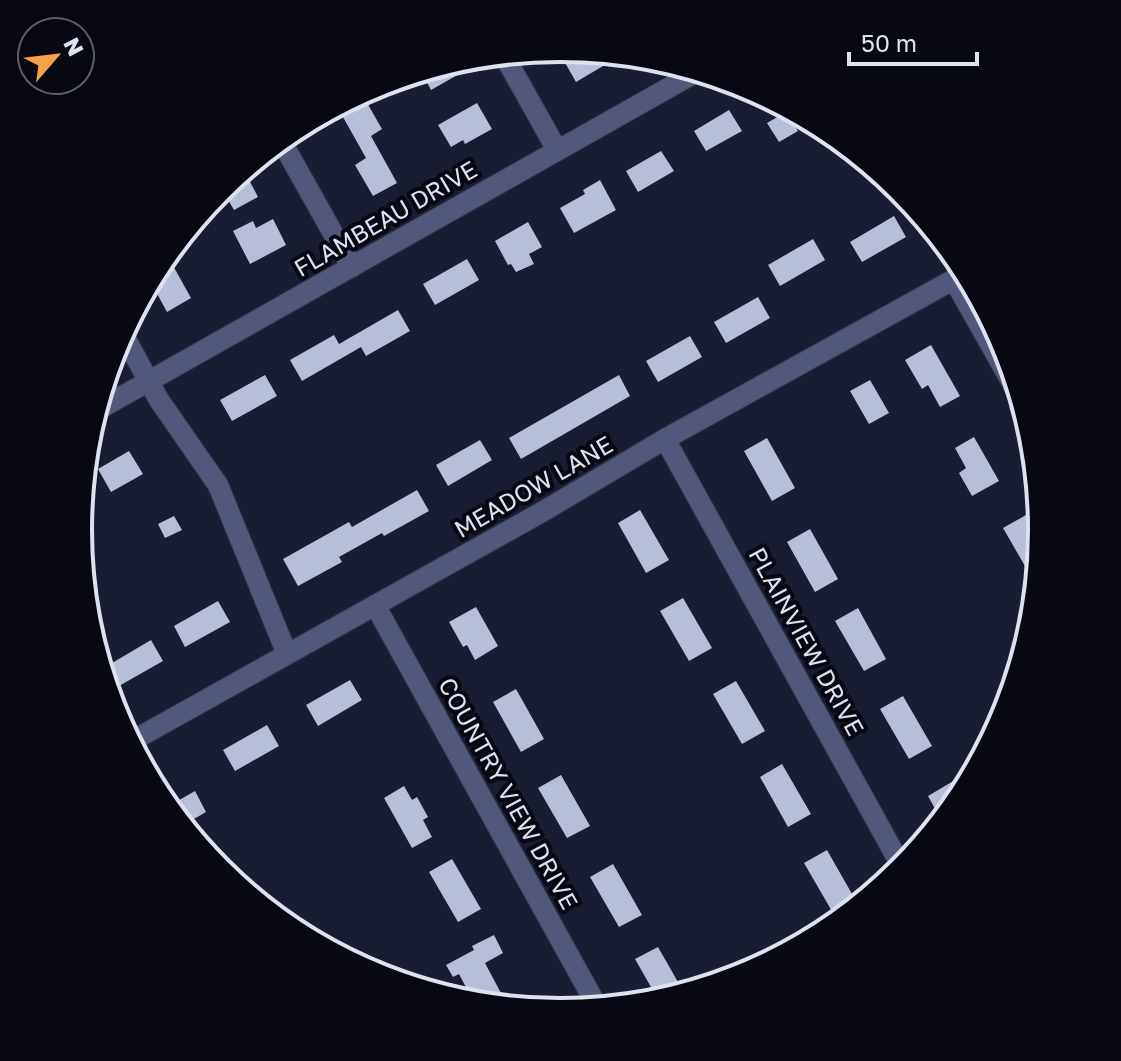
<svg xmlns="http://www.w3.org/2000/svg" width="1121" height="1061" viewBox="0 0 1121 1061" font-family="'Golos Text',sans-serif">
<rect width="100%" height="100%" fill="#191d31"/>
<path fill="#b7bed8" d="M580 52 615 59 576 82 564 61Z
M467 67 468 69 431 90 423 75Z
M362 94 382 129 371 136 397 183 373 196 355 165 366 158 339 110Z
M477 103 492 129 465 144 463 140 451 147 438 125Z
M729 110 742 131 706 151 694 131Z
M786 112 798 131 779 142 767 123Z
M661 151 674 171 638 192 626 171Z
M245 172 258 197 234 210 221 188Z
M600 180 616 210 574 233 560 208 585 194 583 190Z
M894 216 906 237 862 262 850 242Z
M273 219 286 245 250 264 233 231 253 221 256 228Z
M528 222 542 247 529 254 534 264 516 272 511 264 508 265 495 241Z
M813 239 825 260 780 286 768 265Z
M467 259 479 280 435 305 423 284Z
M171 262 191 298 167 312 154 288Z
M758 297 770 318 726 343 714 322Z
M398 310 410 331 366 356 361 347 302 381 290 360 334 335 339 344Z
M690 336 702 357 658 382 646 361Z
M931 345 960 396 940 407 928 385 922 389 905 360Z
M265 375 277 396 232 421 220 400Z
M619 375 630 396 521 459 509 438Z
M870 380 889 413 869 424 850 391Z
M974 437 999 481 972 496 959 473 966 468 955 448Z
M767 438 795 488 772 501 744 451Z
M480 440 492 460 448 486 436 465Z
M129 451 143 474 111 492 98 469Z
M417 490 429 511 384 536 382 533 339 557 342 562 298 586 283 559 349 522 352 527Z
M640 510 669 560 646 573 618 523Z
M1026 515 1041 541 1033 580 1003 528Z
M174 516 182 530 165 538 158 524Z
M810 529 838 579 815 592 787 542Z
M683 598 712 648 689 661 660 611Z
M218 601 230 622 185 647 174 626Z
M476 607 498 646 475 660 467 645 463 647 449 622Z
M858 608 886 659 864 671 835 621Z
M151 640 163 661 119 686 107 666Z
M350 680 362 700 318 726 306 705Z
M736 681 765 731 742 744 713 694Z
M516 689 544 739 521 752 493 702Z
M903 696 932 746 909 759 880 709Z
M267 725 279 746 235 771 223 750Z
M782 764 811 814 788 827 760 777Z
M967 773 949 800 939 816 928 796Z
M561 775 590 826 567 838 538 788Z
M404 786 412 800 417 797 428 817 423 820 432 837 412 848 384 798Z
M195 791 206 812 187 823 174 803Z
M827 850 856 901 833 913 804 863Z
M452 859 481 909 458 922 429 872Z
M613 864 642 915 619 927 590 877Z
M494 935 503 953 485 963 502 995 494 1000 470 995 459 974 453 977 446 965 474 950 472 946Z
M658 947 682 989 655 994 635 959Z"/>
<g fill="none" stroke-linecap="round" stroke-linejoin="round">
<defs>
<path id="minor" d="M506 59 557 150
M284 146 352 267
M954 280 1015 388
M123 334 159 400 218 485 287 654
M103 407 693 74
M665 439 903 869
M375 605 597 1006
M132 741 542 512 665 439 960 276"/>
</defs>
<use href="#minor" stroke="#35384c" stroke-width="22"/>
<use href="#minor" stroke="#515879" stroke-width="20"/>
</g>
<g text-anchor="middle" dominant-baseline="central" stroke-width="8" stroke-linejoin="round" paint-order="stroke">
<g font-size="24" fill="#dee1ef" stroke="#070811">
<text transform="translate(385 218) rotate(-30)">FLAMBEAU DRIVE</text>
<text transform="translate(533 486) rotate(-30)">MEADOW LANE</text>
<text transform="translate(807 641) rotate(61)">PLAINVIEW DRIVE</text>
<text transform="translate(509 793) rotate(61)">COUNTRY VIEW DRIVE</text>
</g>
</g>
<path d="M0 0H1121V1061H0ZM92 530a468 468 0 1 1 936 0a468 468 0 1 1-936 0Z" fill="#070811" fill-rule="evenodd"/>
<path fill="none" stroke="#dee1ef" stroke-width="4" d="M92 530a468 468 0 1 1 936 0a468 468 0 1 1-936 0Z"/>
<g transform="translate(56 56) rotate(62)"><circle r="38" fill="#070811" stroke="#5d5f6a" stroke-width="2"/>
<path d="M0-6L14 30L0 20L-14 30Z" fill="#f7a248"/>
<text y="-12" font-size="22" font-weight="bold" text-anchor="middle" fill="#dee1ef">N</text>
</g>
<path d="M849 52v12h128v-12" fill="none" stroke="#dee1ef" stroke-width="4"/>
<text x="861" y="52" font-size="24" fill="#dee1ef" stroke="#070811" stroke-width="6" paint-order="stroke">50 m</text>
</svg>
